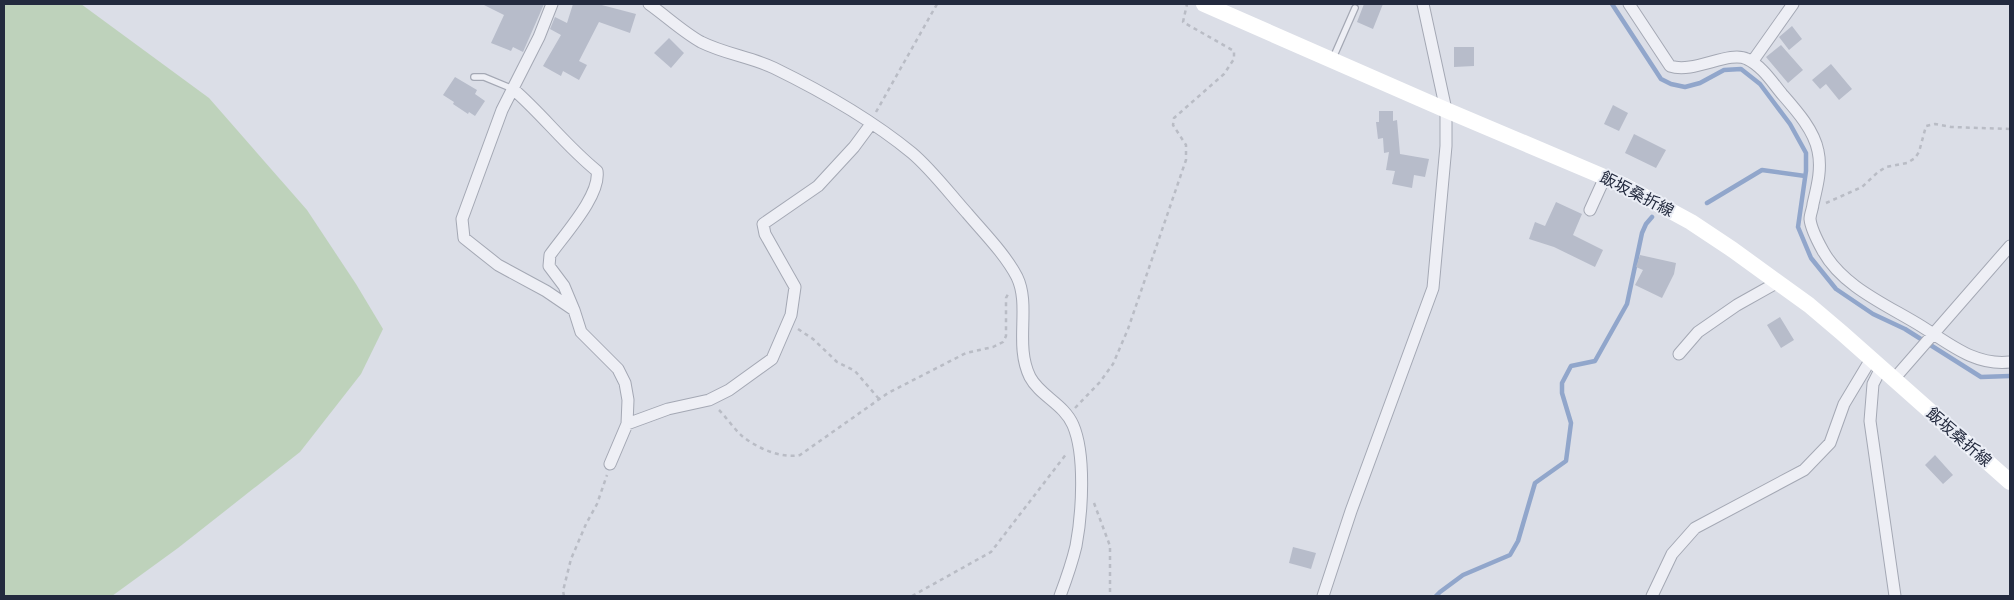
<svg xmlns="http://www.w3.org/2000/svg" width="2014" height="600" viewBox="0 0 2014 600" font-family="'Public Sans','Noto Sans JP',sans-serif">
<rect width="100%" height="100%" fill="#dbdee7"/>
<path fill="#bed2bb" d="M4 4H81L209 98 307 210 356 284 383 329 361 374 300 452 178 548 112 596H4Z"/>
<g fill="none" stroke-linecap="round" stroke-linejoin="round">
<path stroke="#91a6cb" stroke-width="4.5" d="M1612 4 1661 79 1671 84 1685 87 1700 83 1724 70 1741 69 1760 84 1790 124 1806 153V171L1798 227 1811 258 1836 289 1873 314 1905 329 1981 377 2010 376
M1707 203 1762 170 1805 176
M1436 596 1440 592 1463 575 1510 555 1518 541 1535 483 1566 461 1571 423 1562 393V383L1571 366 1595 361 1627 304 1642 233 1646 224 1652 217"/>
</g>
<path fill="#b7bcca" d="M482 4H544L523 52 513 47 511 51 491 43 504 15Z
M573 4H598L636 14 630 33 599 22 579 61 587 65 579 80 563 71 561 76 543 66 561 35 550 29 555 17 567 23Z
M1364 4H1383L1373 29 1357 22Z
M1792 26 1802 39 1789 50 1779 37Z
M669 38 684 53 671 68 654 53Z
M1781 45 1803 70 1788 83 1766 57Z
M1454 47H1474V66L1454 67Z
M1831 64 1852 89 1839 100 1826 84 1820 89 1812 80Z
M455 77 477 90 475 94 485 101 475 116 469 112 468 114 453 104 454 102 443 95Z
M1613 105 1628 113 1619 131 1604 124Z
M1379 111H1393V121L1397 120 1400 154 1429 159 1425 177 1414 175 1412 188 1392 184 1395 171 1386 170 1389 152 1384 153 1383 138 1378 139 1376 122H1379Z
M1634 134 1666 150 1656 168 1625 153Z
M1556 202 1582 214 1573 235 1603 250 1595 267 1554 247 1529 239 1535 222 1545 226Z
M1640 255 1676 263 1674 274 1662 298 1635 285 1643 270 1636 267Z
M1780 317 1794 340 1781 348 1767 325Z
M1935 455 1953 475 1943 484 1925 465Z
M1293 547 1316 553 1311 569 1289 563Z"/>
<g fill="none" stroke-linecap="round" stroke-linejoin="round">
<defs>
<path id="lane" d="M1333 58 1355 8
M474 77H484L513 89"/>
<path id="street" d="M552 4 539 37 502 110 462 219 464 238 498 265 546 291 574 310 581 332 618 369 625 383 628 400 627 424
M649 4C666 16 683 32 701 42 725 54 751 57 774 68 819 90 873 121 912 153 932 170 949 193 967 213 984 233 1005 254 1017 277 1031 306 1014 345 1030 377 1040 396 1064 404 1073 425 1086 455 1082 514 1076 546 1072 563 1066 580 1060 596
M1629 4 1670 66C1694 74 1729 50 1747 59 1762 66 1772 82 1782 94 1796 110 1814 130 1818 151 1822 169 1817 187 1813 204 1813 208 1810 214 1810 219 1811 229 1818 242 1823 251 1843 287 1887 305 1921 326 1950 344 1975 366 2010 362
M1752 62 1793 4
M513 89C543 115 566 146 597 171 601 195 564 235 550 255L549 266 564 286 574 310
M1590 210 1605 177
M1679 354 1698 332 1737 305 1778 282
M1881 368 1873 384 1870 421 1895 596
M1894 379 2010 246
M610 464 627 424 668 409 709 400 729 390 772 359 791 315 795 287 765 234 763 224 818 186 854 147 871 124
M1323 596 1351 511 1433 288 1446 146V110L1423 4
M1652 596 1672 554 1695 528 1804 470 1830 443 1844 404 1871 359"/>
</defs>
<use href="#lane" stroke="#a4a8b4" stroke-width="8"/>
<use href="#street" stroke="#a4a8b4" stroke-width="13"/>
<path stroke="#b9bcc5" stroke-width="2.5" stroke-dasharray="4 4" stroke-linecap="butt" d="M876 112 937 4
M1826 203 1862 187 1878 172 1886 167 1907 163 1915 158 1919 152 1926 126 1935 124 1951 127 2010 129
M798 329 813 339 837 362 855 371 879 399
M1075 408 1100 382 1113 364 1128 329 1186 160V145L1173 125 1174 118 1224 74 1234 59V51L1183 22 1187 4
M719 410C727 418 734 429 742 436 757 448 781 459 800 455L888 393 966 353 993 347 1003 342 1006 336V298L1008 294
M1094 503 1110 546V596
M564 596 563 591 571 559 586 524 597 504 607 475
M912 596 991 552 1067 453"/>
<use href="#lane" stroke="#eeeff5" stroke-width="5.5"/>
<use href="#street" stroke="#eeeff5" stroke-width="11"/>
<path stroke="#fff" stroke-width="16" d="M1204 4 1446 110 1623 185 1691 222 1733 250 1809 305 1842 333 2010 482"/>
</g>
<g text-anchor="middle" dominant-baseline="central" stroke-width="4" stroke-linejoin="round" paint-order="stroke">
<g font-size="16" fill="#232a3e" stroke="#eaedf5">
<text transform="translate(1637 194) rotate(27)">飯坂桑折線</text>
<text transform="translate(1959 437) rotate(41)">飯坂桑折線</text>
</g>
</g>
<rect width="2014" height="600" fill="none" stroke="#232a3e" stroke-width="10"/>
</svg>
